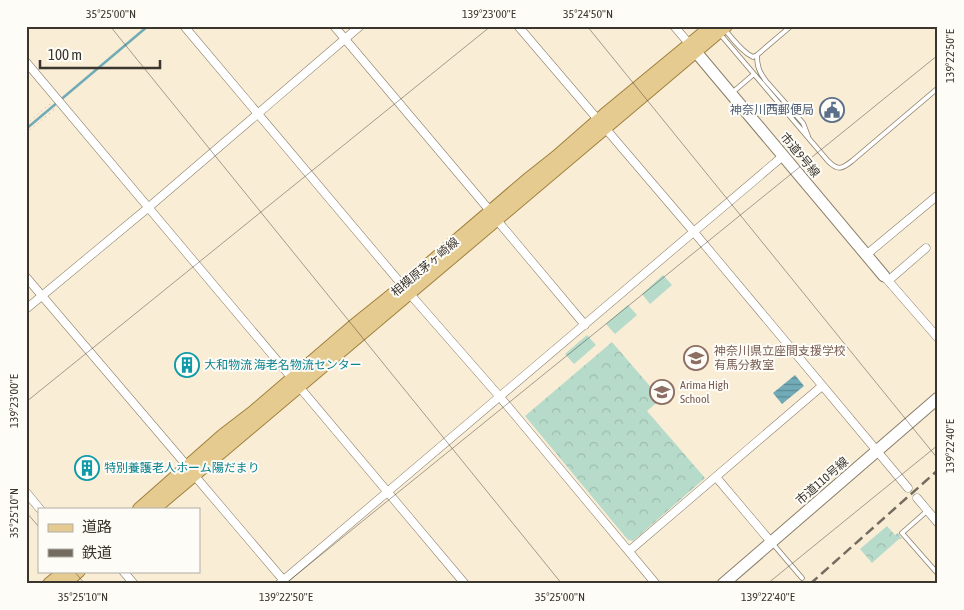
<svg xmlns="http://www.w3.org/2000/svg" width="964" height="610" viewBox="0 0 964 610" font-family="'Asap Condensed','Noto Sans JP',sans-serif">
<defs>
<pattern id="forest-crowns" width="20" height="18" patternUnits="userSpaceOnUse" patternTransform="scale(1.25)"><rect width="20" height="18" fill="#b6dbca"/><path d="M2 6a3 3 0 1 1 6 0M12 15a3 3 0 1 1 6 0" fill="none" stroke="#9dbdae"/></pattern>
<pattern id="water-rules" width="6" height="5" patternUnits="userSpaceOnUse" patternTransform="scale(1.25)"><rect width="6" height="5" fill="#71abb7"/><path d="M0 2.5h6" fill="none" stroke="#5e8c95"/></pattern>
</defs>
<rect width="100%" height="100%" fill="#faedd6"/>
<path fill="url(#forest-crowns)" d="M612 342 661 399 647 411 705 478 633 541 628 540 525 416Z
M887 526 895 535 898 533 902 539H899L872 563 860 549Z"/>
<path fill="#b6dbca" d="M663 275 672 285 650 304 642 294Z
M628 305 637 315 615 334 606 324Z
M587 335 596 345 574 364 565 354Z"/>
<path fill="url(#water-rules)" d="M795 375 804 386 782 404 773 393Z"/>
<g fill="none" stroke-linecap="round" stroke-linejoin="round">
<path stroke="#71abb7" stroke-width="2.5" d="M26 129 148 26"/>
<defs>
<path id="lane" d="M725 30C734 40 742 52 753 57L757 55 791 26
M720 34 828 161C838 171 842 169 852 161L938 88
M757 55C757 66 759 72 766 81
M766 81 803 123 808 136
M733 92 754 74
M927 511 902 533 938 574
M773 544 802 578"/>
<path id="street" d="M184 26 403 286
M334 26 491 212
M518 26 693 231 908 488
M674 26 692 47
M26 62 465 584
M496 219 585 325
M866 255 938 195
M884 276 938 338
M26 277 188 467
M889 280 926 248
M409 293 500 397 656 584
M26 309 149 207 360 26
M194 475 285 582
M716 477 771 542
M26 492 40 509
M917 498 938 523
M629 551 822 386
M123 571 134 584
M279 584 783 156"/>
<path id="secondary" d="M696 52 884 276
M723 584 938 398"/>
<path id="primary" d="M139 509 223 435 253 412 352 327 403 286 527 180 556 157 604 115 712 26
M154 509 726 26
M49 584 65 571
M64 584 79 571"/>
</defs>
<use href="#lane" stroke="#897e69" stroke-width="5.5"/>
<use href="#street" stroke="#897e69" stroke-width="9"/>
<use href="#secondary" stroke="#897e69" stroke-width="13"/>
<use href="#primary" stroke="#9f803d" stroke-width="14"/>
<path stroke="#bcb29f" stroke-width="1" stroke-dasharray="1 4" stroke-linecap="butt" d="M26 124 50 104
M26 133 55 109"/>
<use href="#lane" stroke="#fff" stroke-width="4"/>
<use href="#street" stroke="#fff" stroke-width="8"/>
<use href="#secondary" stroke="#fff" stroke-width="11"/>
<use href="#primary" stroke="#e6cb90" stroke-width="12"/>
<path stroke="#736c5f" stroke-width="2.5" stroke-dasharray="10 5" stroke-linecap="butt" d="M810 584 938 470"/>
</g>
<path fill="none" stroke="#3b362d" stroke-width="1" stroke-opacity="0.45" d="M110 26 562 584M587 26 938 459M26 402 491 26M26 512 39 527M74 571 85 584M285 584 938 55M767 584 938 445"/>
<defs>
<symbol id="civic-ring" viewBox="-11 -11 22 22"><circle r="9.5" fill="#fefcf7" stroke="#5c6f8a" stroke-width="1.5"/><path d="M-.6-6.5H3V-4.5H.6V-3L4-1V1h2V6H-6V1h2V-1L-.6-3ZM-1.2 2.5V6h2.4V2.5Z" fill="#5c6f8a"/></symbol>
<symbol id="school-ring" viewBox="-11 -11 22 22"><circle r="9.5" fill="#fefcf7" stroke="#8d6e63" stroke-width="1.5"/><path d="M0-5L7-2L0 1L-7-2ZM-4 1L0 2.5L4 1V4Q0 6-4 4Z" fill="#8d6e63"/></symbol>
<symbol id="building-ring" viewBox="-11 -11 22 22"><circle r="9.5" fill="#fefcf7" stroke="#0f9aa8" stroke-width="1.5"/><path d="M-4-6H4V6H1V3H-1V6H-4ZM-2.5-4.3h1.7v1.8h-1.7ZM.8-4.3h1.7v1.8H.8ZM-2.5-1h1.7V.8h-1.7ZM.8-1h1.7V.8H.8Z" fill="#0f9aa8"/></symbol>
</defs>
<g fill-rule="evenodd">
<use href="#civic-ring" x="818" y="96" width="28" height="28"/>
<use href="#school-ring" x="682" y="344" width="28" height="28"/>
<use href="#building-ring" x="173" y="351" width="28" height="28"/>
<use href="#school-ring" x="648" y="378" width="28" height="28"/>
<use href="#building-ring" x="73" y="454" width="28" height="28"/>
</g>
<g text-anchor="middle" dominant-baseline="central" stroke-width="4" stroke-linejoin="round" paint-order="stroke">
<g font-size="12" fill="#4e5e75" stroke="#fefcf7" text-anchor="end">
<text x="814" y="110">神奈川西郵便局</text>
</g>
<g font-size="12" fill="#3b362d" stroke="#fefcf7">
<text transform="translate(800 155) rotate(50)">市道9号線</text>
<text transform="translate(425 267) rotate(-40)">相模原茅ヶ崎線</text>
<text transform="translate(822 481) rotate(-41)">市道110号線</text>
</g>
<g font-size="12" fill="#785e54" stroke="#fefcf7" text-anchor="start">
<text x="714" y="351">神奈川県立座間支援学校<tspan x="714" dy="14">有馬分教室</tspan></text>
<text x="680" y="385">Arima High<tspan x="680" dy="14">School</tspan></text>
</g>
<g font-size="12" fill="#0d838f" stroke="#fefcf7" text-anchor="start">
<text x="204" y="365">大和物流 海老名物流センター</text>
<text x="104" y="468">特別養護老人ホーム陽だまり</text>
</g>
</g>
<rect width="964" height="610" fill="none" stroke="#fefcf7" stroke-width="55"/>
<rect x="38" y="508" width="162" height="65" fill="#fefcf7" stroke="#b0ada6"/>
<rect x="48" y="524" width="25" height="8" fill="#e6cb90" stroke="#b0ada6"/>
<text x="82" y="532" font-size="15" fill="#3b362d">道路</text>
<rect x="48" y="549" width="25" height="8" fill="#736c5f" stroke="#b0ada6"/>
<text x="82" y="558" font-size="15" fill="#3b362d">鉄道</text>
<path d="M40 60v8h120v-8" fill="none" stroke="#3b362d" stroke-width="2.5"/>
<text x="48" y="60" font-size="15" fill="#3b362d" stroke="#fefcf7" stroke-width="4" paint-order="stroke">100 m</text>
<rect x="28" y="28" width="908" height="554" fill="none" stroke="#3b362d" stroke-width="2"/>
<g font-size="12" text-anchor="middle" fill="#3b362d">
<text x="111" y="18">35°25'00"N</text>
<text x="489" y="18">139°23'00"E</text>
<text x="588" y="18">35°24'50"N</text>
<text transform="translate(950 56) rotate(-90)" y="4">139°22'50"E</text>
<text transform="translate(14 401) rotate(-90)" y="4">139°23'00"E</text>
<text transform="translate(950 446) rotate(-90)" y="4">139°22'40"E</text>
<text transform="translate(14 513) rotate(-90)" y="4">35°25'10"N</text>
<text x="83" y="601">35°25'10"N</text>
<text x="286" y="601">139°22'50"E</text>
<text x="560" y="601">35°25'00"N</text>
<text x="768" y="601">139°22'40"E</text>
</g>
</svg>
